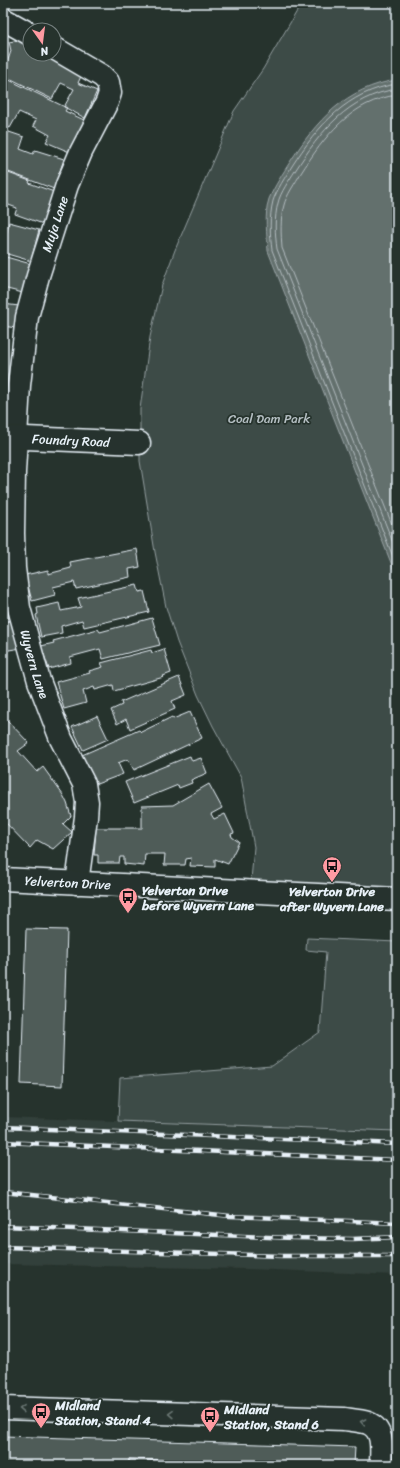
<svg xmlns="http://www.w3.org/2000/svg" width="400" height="1468" viewBox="0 0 400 1468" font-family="Sriracha,sans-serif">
<rect width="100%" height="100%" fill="#26332d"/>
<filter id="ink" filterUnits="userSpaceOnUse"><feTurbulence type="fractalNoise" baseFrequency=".025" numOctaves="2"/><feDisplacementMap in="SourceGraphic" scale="8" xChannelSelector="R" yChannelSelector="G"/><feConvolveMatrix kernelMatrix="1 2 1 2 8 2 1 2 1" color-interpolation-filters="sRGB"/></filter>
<g filter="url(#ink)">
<path fill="#333f3a" d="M3 1117 397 1131V1275L247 1269 3 1264Z"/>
<path fill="#3e4b47" stroke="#939ea0" d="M305 3H397V899L250 891 254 847 241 777 213 726 198 695 177 642 166 607 155 552 140 461V409L150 337 162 285 175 250 234 111 263 69 300 6Z
M307 938 397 942V1131L118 1121 120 1078 272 1066 320 1032 326 952 306 950Z"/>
<path fill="#636f6d" stroke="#98a3a5" d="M397 80V578L268 251C267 235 264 214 269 199 274 187 283 173 290 162 316 121 346 87 397 80Z"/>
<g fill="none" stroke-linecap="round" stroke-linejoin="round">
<path stroke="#b3bdc0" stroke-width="1" d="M397 84C347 91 318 126 292 166 286 176 276 191 273 201 269 217 270 235 272 250L397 567
M397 89C348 96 320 132 295 171 290 179 280 193 278 203 274 218 275 234 277 249L397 553
M397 95C351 101 324 137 301 173 296 182 286 196 284 205 280 219 281 234 282 248L397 537"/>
</g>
<path fill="#505c59" stroke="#e8f1f8" d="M29 38 30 54H47L82 74 78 83 97 91 85 118 64 107 74 89 61 83 52 99 3 75 11 51 9 42Z
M3 77 67 108 65 111 86 121 72 153 46 142 50 135 33 126 36 120 19 112 10 128 3 124Z
M3 130 24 137 20 149 33 154 35 150 64 159 54 189 3 170Z
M3 171 30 181 29 183 57 193 46 225 15 214 17 208 3 203 4 198 3 197Z
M9 222 39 230 31 261 4 253 5 249 3 248V231L7 232Z
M6 257 31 264 23 293 3 288V261H5Z
M3 304 19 306 16 328 3 326Z
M137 549 140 567 129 569 130 577 76 589 74 582 53 587 55 595 32 601 25 575 48 570V574L71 568 70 562Z
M137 585 139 592 144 591 149 612 84 627 82 620 61 626 62 633 41 637 36 615 38 614 37 608 59 603 61 611 81 607 78 598Z
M3 589H10L11 618H3Z
M152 618 160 645 103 659 100 649 70 657 71 663 49 669 41 646 54 643 53 641 98 629 100 632Z
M12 620 21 648 3 651V622Z
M164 649 171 673 163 676 164 677 114 691 113 685 95 690 94 687 83 691 86 703 64 709 56 682 90 673 89 671 103 667 101 663 151 650 152 653Z
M179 677 186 695 172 701 175 709 130 729 126 719 117 724 111 710 122 705 121 702Z
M190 712 202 738 134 770 128 759 118 763 123 774 94 785 82 755 139 730 141 732 172 717 173 719Z
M97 716 108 739 83 750 72 727Z
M7 720 29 743 18 751 37 772 43 767 63 795 67 803 71 816 63 824 72 832 53 849 37 840 30 848 3 820V723Z
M190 756 192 761 201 758 207 773 191 780 192 783 179 788 178 785 134 803 125 782Z
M209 784 222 808 211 814 214 819 225 814 234 833 231 834 232 837 239 842 228 864 215 859V867L190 866 191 858 186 859 185 865H164L165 854H145L144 866 124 864V857H120L119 863H98V855H94L96 828H142V806L173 805Z
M26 929 67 930 62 1086 21 1084Z
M3 1436 355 1447 354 1465H284L129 1459V1465H3Z
M129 1459 285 1465H129Z"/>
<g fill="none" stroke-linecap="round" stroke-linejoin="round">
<defs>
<g id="minor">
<path d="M3 19 30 34"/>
<path id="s1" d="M54 48 102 76 108 82 110 93 107 102 81 152 67 185 38 276 27 317 19 385 14 472 13 533 14 568 19 608 39 681 61 739 84 784 87 802 86 817 77 883"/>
<path id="s2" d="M3 437 139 443"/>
<path id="s3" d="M3 879 397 899"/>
<path d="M3 1408 344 1419C351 1420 361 1421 368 1423 385 1430 381 1451 381 1465"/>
</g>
</defs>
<use href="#minor" stroke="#e8f1f8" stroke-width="25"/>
<use href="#minor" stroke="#26332d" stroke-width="22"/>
<defs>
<path id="rail" d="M3 1127 397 1144
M3 1142 397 1160
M3 1192 230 1216 397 1223
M3 1226 293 1238 353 1239 397 1237
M3 1247 282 1256H397"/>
</defs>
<use href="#rail" stroke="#e8f1f8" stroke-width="4.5"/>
<use href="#rail" stroke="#26332d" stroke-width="3" stroke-dasharray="9" stroke-linecap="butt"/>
</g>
<defs><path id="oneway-chevron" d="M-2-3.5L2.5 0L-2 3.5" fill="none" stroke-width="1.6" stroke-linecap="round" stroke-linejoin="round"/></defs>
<g stroke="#6a7674">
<use href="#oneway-chevron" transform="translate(22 1409) rotate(-178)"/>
<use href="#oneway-chevron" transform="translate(171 1414) rotate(-178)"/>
<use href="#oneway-chevron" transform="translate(363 1422) rotate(-169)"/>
</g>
</g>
<defs>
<symbol id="bus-pin" viewBox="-11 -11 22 30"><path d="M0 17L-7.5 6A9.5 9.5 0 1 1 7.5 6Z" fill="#ff9aa2" stroke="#26332d"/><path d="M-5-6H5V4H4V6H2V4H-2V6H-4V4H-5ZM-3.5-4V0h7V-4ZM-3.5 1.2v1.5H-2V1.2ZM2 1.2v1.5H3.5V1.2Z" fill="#111"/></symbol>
</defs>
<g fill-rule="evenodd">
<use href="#bus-pin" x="321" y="855" width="22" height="30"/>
<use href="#bus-pin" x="117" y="886" width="22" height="30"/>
<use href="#bus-pin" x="30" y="1401" width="22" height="30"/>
<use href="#bus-pin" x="199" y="1405" width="22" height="30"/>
</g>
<g text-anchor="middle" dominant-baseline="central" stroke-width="3.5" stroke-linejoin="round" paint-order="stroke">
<g font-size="13" fill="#e8f1f8" stroke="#26332d">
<text transform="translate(55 224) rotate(-72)">Muja Lane</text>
<text stroke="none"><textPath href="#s2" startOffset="68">Foundry Road</textPath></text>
<text stroke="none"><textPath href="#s1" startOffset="665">Wyvern Lane</textPath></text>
<text stroke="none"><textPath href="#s3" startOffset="65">Yelverton Drive</textPath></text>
</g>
<g font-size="13" fill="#b5bfc3" stroke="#26332d">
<text x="269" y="418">Coal Dam Park</text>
</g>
<g font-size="13" font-weight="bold" fill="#e8f1f8" stroke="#26332d" text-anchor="start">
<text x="142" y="890">Yelverton Drive<tspan x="142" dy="15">before Wyvern Lane</tspan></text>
<text x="332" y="891" text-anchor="middle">Yelverton Drive<tspan x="332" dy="15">after Wyvern Lane</tspan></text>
<text x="55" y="1405">Midland<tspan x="55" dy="15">Station, Stand 4</tspan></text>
<text x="224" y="1409">Midland<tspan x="224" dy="15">Station, Stand 6</tspan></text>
</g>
</g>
<rect width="400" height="1468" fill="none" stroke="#26332d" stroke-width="16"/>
<rect x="8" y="8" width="384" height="1452" fill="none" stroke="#e8f1f8" stroke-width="1.5" filter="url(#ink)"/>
<g transform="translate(42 42) rotate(166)"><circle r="19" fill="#26332d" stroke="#747f7e"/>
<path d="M0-3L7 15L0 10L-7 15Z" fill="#ff9aa2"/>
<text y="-6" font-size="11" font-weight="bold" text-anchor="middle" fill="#e8f1f8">N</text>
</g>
</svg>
